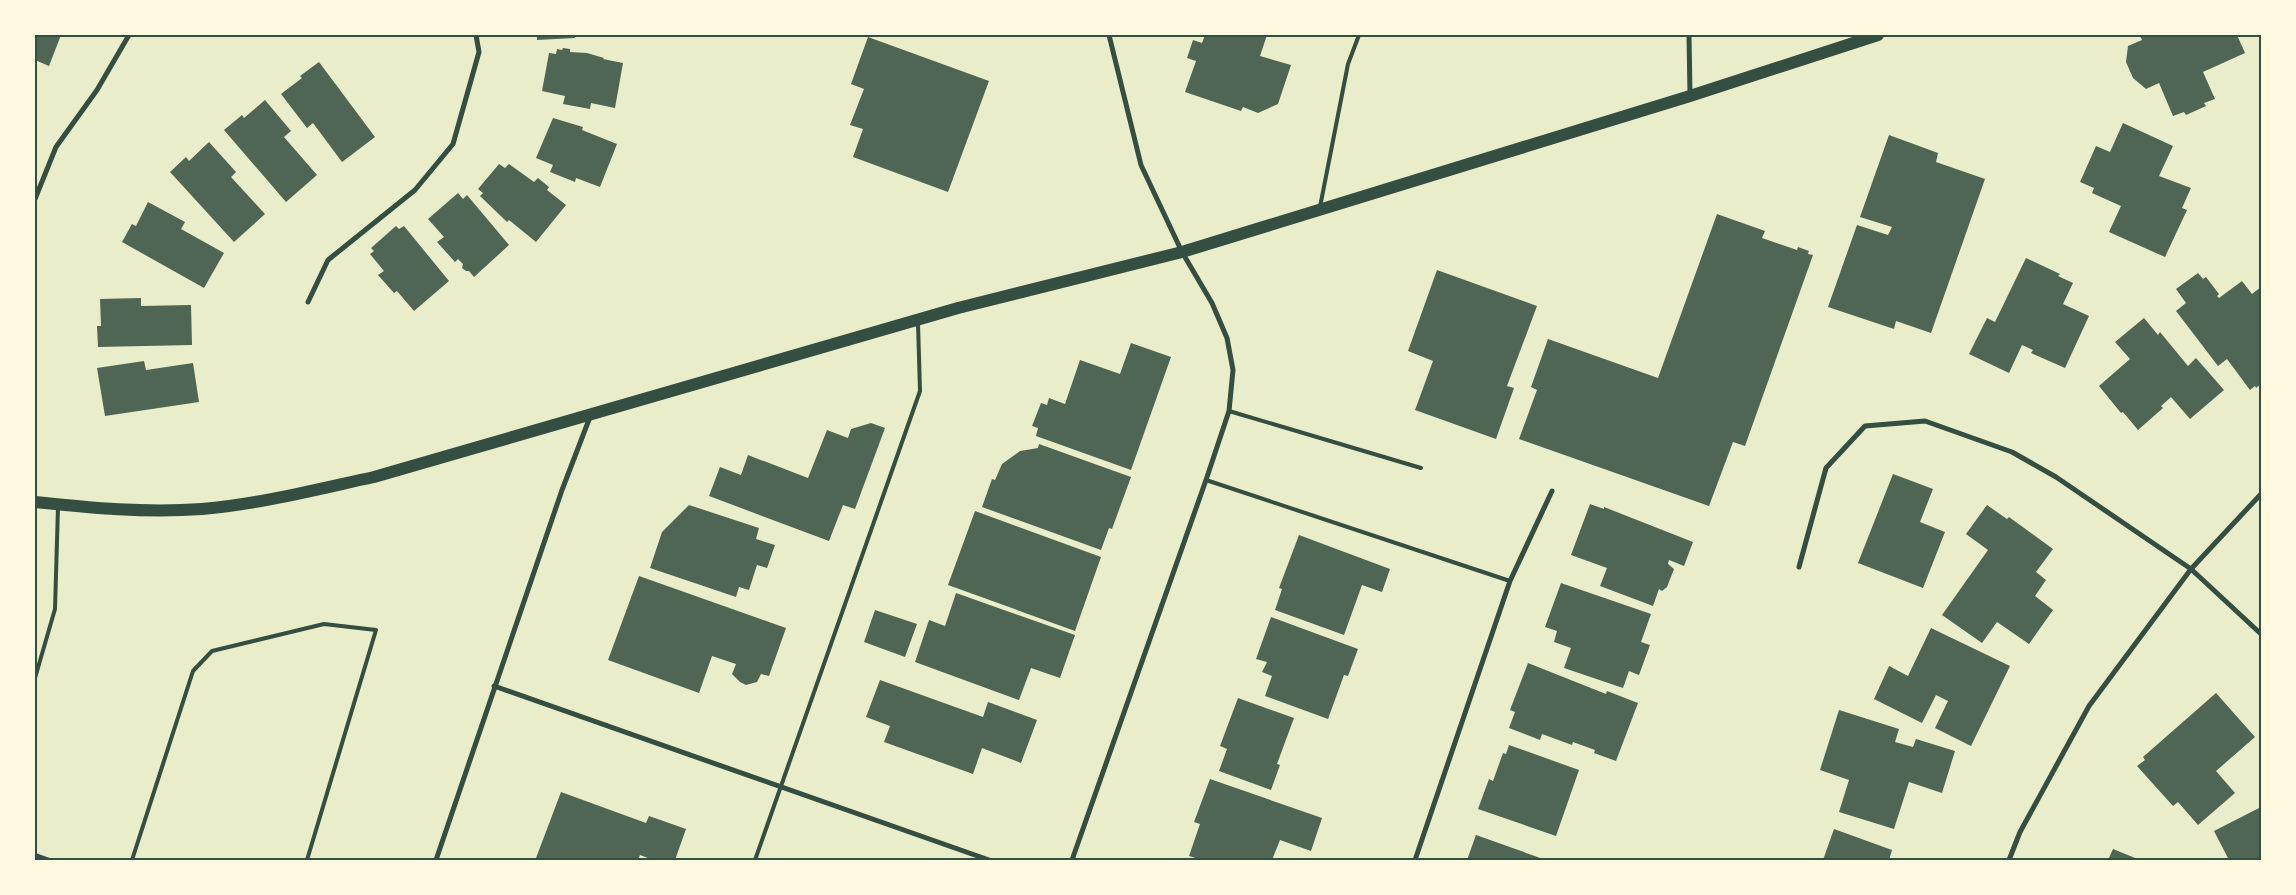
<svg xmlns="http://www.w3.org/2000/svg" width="2296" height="895" font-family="'Noto Sans',sans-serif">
<rect width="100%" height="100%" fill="#e9edc9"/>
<g fill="#4f6655">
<polygon points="35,35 61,35 49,66 35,60"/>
<polygon points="537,35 574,35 575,38 537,40"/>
<polygon points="1205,35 1267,35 1260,56 1291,65 1278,104 1258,113 1243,107 1241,111 1185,92 1196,61 1187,58 1193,40 1202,43"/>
<polygon points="2142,35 2237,35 2245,53 2203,72 2215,99 2204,103 2206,106 2186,115 2184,112 2173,116 2159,83 2146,89 2133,78 2126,62 2128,46 2142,40 2140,36"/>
<polygon points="868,37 989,81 948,192 853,157 863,129 850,125 864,89 851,84"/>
<polygon points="563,48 570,49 570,52 587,53 604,58 603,59 623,63 615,108 591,103 590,109 563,104 565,96 542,91 549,53 556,54 557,49 562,50"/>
<polygon points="319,62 375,137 342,162 313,123 307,128 281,94 302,78 300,76"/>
<polygon points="265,100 291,131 284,137 317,175 286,202 224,130 242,115 244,118"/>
<polygon points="553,118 583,127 582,130 617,144 600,187 576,178 575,182 550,172 553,165 536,158"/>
<polygon points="2123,123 2173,146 2159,176 2191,188 2182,208 2187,210 2165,257 2109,232 2121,206 2092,193 2094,188 2080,182 2096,146 2110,152"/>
<polygon points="1889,135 1938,153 1936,162 1985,179 1931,333 1896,321 1894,329 1828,307 1857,225 1888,235 1892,227 1860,217"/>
<polygon points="209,142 236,172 231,177 265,214 234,242 170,172 186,157 189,161"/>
<polygon points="499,164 505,168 509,164 534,182 538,178 549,187 547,190 566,205 536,242 509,220 507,222 480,196 483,193 478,189"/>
<polygon points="458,193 463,199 467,195 509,245 474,277 469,271 466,271 462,268 463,264 458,259 455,262 437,242 444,237 428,219"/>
<polygon points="148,202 185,222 181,229 224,253 204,288 122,242 132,224 136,226"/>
<polygon points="1717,214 1765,231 1762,238 1797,250 1798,247 1809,251 1808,254 1813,255 1745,446 1733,442 1709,506 1519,439 1537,390 1531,387 1548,339 1658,378"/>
<polygon points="396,226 399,229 404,226 449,281 414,311 397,291 394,293 378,275 384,271 370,254 374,251 371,248"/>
<polygon points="2026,258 2060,274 2058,276 2073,283 2063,304 2089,316 2065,368 2031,353 2033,350 2022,345 2009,373 1969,354 1987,318 1995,322"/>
<polygon points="1437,270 1537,306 1507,386 1514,388 1496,439 1415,410 1433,361 1408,351"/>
<polygon points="2198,273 2203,279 2206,277 2219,294 2217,296 2219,298 2242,281 2252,294 2261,287 2261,384 2256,388 2255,386 2250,390 2227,359 2218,366 2176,311 2186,303 2176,289"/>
<polygon points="141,298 141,306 191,305 192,345 98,347 97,326 101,326 100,299"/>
<polygon points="2144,318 2158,335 2160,332 2188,366 2196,358 2224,390 2190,419 2171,397 2161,406 2163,408 2138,430 2123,412 2121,413 2099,386 2130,359 2115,342"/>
<polygon points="1131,343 1171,357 1131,470 1036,436 1038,428 1032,426 1041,403 1047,405 1049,398 1065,404 1080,360 1120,374"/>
<polygon points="144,361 146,370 193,363 199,402 105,416 97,368"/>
<polygon points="871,423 885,428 855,509 843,505 829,541 709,496 720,467 741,475 748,455 808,478 827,430 848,438 851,429"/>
<polygon points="1039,444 1131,477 1112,529 1109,528 1101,550 982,507 992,479 995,480 1002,464 1020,451 1038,448"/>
<polygon points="1893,474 1933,489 1920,522 1945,532 1923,588 1858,563"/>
<polygon points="1590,504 1604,509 1604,507 1693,542 1684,566 1669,560 1668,564 1674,569 1667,587 1662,591 1659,589 1653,606 1600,586 1607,568 1571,555"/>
<polygon points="689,505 759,528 756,539 775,545 767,568 757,565 749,590 739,587 736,597 650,568 662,532"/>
<polygon points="1987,505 2007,519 2009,517 2053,549 2036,572 2046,580 2035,596 2053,610 2029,644 1997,622 1982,643 1942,615 1988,550 1966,534"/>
<polygon points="975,511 1101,557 1075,631 948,585"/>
<polygon points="1299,535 1390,569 1382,592 1362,585 1344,635 1275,610 1282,589 1279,588"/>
<polygon points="639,576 786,628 769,676 761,674 757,682 746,685 740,682 732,674 736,664 712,656 699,693 608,660"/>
<polygon points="1561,583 1651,614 1641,642 1650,645 1639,675 1629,671 1623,688 1564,668 1571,648 1554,642 1557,631 1545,627"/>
<polygon points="956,593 1075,635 1060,678 1031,668 1019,700 915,662 929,620 945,626"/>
<polygon points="875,610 917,624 905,657 864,642"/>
<polygon points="1271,617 1358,649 1348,676 1344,675 1328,719 1265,696 1272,676 1262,672 1267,662 1256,659"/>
<polygon points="1931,628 2010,666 1971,746 1935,728 1948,701 1936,695 1922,723 1874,699 1889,666 1908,676"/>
<polygon points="1528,663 1606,694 1607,691 1638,703 1616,761 1594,753 1595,750 1573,742 1572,745 1542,734 1540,740 1509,728 1515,712 1510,710"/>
<polygon points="880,680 983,717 988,702 1037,720 1021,763 982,748 973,774 884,742 890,726 866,717"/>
<polygon points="2216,693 2255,737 2216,771 2235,793 2198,825 2178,802 2173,806 2137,766 2145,760 2143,757"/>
<polygon points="1238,698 1294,718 1277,764 1280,765 1271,790 1219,771 1227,749 1220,746"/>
<polygon points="1839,710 1899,729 1895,742 1913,747 1916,739 1955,751 1942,793 1909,782 1894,829 1839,812 1849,780 1820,770"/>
<polygon points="1509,745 1579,770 1556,836 1478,809 1489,779 1493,781 1503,753 1506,754"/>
<polygon points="1210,779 1322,818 1311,851 1280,840 1272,860 1202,860 1189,856 1200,824 1194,822"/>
<polygon points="561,792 646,823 649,816 686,829 675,860 653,860 640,855 638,860 542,860 536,858"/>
<polygon points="2261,807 2261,860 2229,860 2214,831"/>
<polygon points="1834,829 1892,850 1889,860 1823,860"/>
<polygon points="1476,835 1546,860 1467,860"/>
<polygon points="2113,849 2140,860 2108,860"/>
</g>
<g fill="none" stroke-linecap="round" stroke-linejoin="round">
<g stroke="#344e41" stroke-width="4">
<polyline points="1320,207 1348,64 1359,35"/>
<polyline points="1229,411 1421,468"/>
<polyline points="1206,480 1510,581"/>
<polyline points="35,678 55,609 58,507"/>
<polyline points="35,855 49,860"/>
<polyline points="132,860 193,671 212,651 324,624 376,630 307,860"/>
<polyline points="755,860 920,391 918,323"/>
</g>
<g stroke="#344e41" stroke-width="5">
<polyline points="1689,35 1690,95"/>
<polyline points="35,199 56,147 97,90 129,35"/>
<polyline points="308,302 328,260 415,190 453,144 479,52 476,35"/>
<polyline points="1799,567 1826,468 1865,426 1925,421 2012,452 2056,477 2191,569 2261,634"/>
<polyline points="494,686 989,860"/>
<polyline points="436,860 562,490 590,417"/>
<polyline points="1072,860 1206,480 1229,411 1233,370 1227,338 1212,303 1182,252 1141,165 1109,35"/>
<polyline points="1415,860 1510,581 1552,491"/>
<polyline points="2009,860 2020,832 2089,706 2191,569 2261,494"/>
</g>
<path stroke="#344e41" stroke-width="12" d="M35,502C91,508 146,513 202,509C260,504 318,489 374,477L958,308L1182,252L1690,96L1878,35"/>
</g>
<rect width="2296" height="895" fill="none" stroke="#fefae0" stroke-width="72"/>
<rect x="36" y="36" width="2224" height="823" fill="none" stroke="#344e41" stroke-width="2"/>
</svg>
